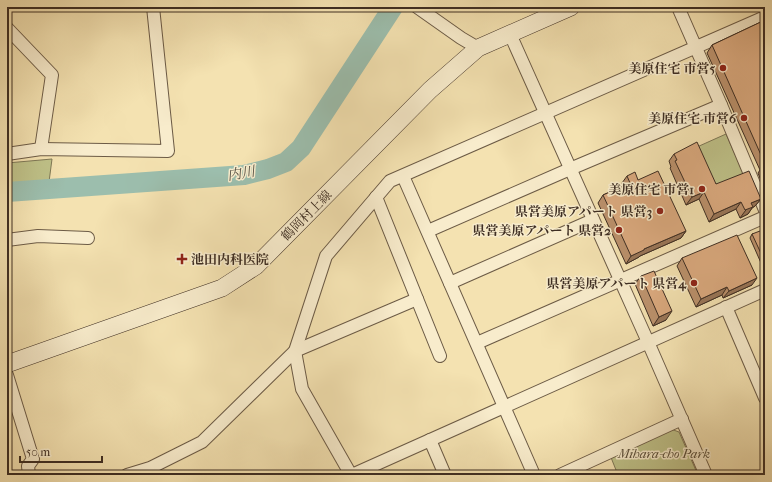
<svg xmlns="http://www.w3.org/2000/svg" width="772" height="482" font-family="'IM FELL French Canon','Noto Serif JP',serif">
<rect width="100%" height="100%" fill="#f4e2b1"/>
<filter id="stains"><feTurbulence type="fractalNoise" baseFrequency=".005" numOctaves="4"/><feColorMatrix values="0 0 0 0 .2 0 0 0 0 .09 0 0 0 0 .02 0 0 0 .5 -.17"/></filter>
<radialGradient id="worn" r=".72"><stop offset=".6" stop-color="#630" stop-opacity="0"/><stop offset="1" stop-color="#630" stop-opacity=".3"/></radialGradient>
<g fill="#bfc289" stroke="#7e7856">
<polygon points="726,134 745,177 716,190 697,147"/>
<polygon points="52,159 49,182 7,186 7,163"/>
<polygon points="668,428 679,432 698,475 618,475 610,455"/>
</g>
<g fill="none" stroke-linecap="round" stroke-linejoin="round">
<polyline stroke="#9cbead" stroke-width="20" points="7,192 244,175 268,169 286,162 301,148 393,7"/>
<g stroke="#6c5b46" stroke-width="14">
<g id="street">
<polyline points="417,7 461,38 478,48"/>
<polyline points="678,7 721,105 765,210"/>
<polyline points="7,28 52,75 41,149"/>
<polyline points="510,34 648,342 706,475"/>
<polyline points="7,154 41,149 168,151 153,7"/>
<polyline points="403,176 534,475"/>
<polyline points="376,197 440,356"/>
<polyline points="428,231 570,169 721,105"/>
<polyline points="7,240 38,236 88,238"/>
<polyline points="450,283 593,220"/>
<polyline points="726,307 765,398"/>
<polyline points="477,343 765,217"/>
<polyline points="7,375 33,459 28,466 29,475"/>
<polyline points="430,440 445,475"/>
<polyline points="127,475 150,468 202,442 295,351 417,299"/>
<polyline points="351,475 302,389 295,351 326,256 390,181 765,17"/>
<polyline points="352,475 765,290"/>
<polyline points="560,475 682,419"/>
</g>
</g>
<g stroke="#3e2e23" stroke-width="18">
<polyline id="secondary" points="7,364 222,288 256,266 430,90 478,48 571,7"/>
</g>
<use href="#street" stroke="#f8eccc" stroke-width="12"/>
<use href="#secondary" stroke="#f8eccc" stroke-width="17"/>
</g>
<g fill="#bb916c" stroke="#3e2e23">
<polygon points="765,20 765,191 758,173 760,170 707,53 712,45"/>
<polygon points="674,154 716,184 761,199 755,206 752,208 748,214 740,218 736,209 709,222 699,199 686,205 670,168 671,167 669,161"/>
<polygon points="627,176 638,180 686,231 681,238 640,256 639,257 626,264 598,203 603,195 623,186 622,183"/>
<polygon points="765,232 765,272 750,238 752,234 762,233"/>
<polygon points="682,258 752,285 723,298 722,295 696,307 677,266"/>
<polygon points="641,276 666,320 653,326 635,284"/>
</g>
<g fill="#997658" stroke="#3e2e23">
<polygon points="704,192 699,199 686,205 692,197"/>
<polygon points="761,199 755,206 752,208 748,214 740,218 751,203"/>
<polygon points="741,202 736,209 709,222 714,214"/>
<polygon points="686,231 681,238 640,256 639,257 626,264 631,256 644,249"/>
<polygon points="757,278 752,285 723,298 729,291"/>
<polygon points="727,287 722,295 696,307 701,299"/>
<polygon points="672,311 666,320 653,326 659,317"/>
</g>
<g fill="#daa97e" stroke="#3e2e23">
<polygon points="765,20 765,164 712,45"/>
<polygon points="697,142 716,184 749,171 761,199 751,203 753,207 745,210 741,202 714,214 704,192 692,197 675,161 677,160 674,154"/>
<polygon points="765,165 765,171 763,166"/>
<polygon points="658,171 686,231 644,249 644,250 631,256 603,195 630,183 627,176 635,172 638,180"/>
<polygon points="760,231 762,233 765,232 765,262 752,234"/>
<polygon points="737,235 757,278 729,291 727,287 701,299 682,258"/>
<polygon points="654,271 672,311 659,317 641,276"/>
</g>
<g fill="#8f2418" stroke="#f8eccc" stroke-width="1.5">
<circle cx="723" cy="68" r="4"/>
<circle cx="744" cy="118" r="4"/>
<circle cx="702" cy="189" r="4"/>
<circle cx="660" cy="211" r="4"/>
<circle cx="619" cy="230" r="4"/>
<path d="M180 253h4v4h4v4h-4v4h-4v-4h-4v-4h4z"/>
<circle cx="694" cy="283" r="4"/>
</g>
<g text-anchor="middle" stroke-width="3" stroke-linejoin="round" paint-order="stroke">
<g font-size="13" font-weight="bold" fill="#3e2e23" stroke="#f8eccc" text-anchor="end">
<text x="715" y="73">美原住宅 市営5</text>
<text x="736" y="123">美原住宅 市営6</text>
<text x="694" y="194">美原住宅 市営1</text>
<text x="652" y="216">県営美原アパート 県営3</text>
<text x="611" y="235">県営美原アパート 県営2</text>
<text x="191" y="264" text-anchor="start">池田内科医院</text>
<text x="686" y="288">県営美原アパート 県営4</text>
</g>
<g font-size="13" fill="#3e2e23" stroke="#f8eccc">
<text transform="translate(306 215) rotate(-45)" y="5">鶴岡村上線</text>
</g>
<g font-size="13" font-style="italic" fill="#584c37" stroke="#f8eccc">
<text x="664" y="458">Mihara-cho Park</text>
</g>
<g font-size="14" font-style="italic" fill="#565246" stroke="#f8eccc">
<text transform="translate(241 173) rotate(-10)" y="5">内川</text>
</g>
</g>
<rect width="772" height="482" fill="none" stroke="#f4e2b1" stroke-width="24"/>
<rect x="8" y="8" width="756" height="466" fill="none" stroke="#3e2e23" stroke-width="2"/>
<rect x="12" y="12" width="748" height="458" fill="none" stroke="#3e2e23"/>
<path d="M20 456v6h82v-6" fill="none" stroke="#3e2e23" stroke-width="2"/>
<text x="26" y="456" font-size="12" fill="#3e2e23" stroke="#f8eccc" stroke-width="3" paint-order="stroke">50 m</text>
<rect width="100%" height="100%" filter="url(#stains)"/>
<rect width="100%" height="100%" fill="url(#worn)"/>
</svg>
